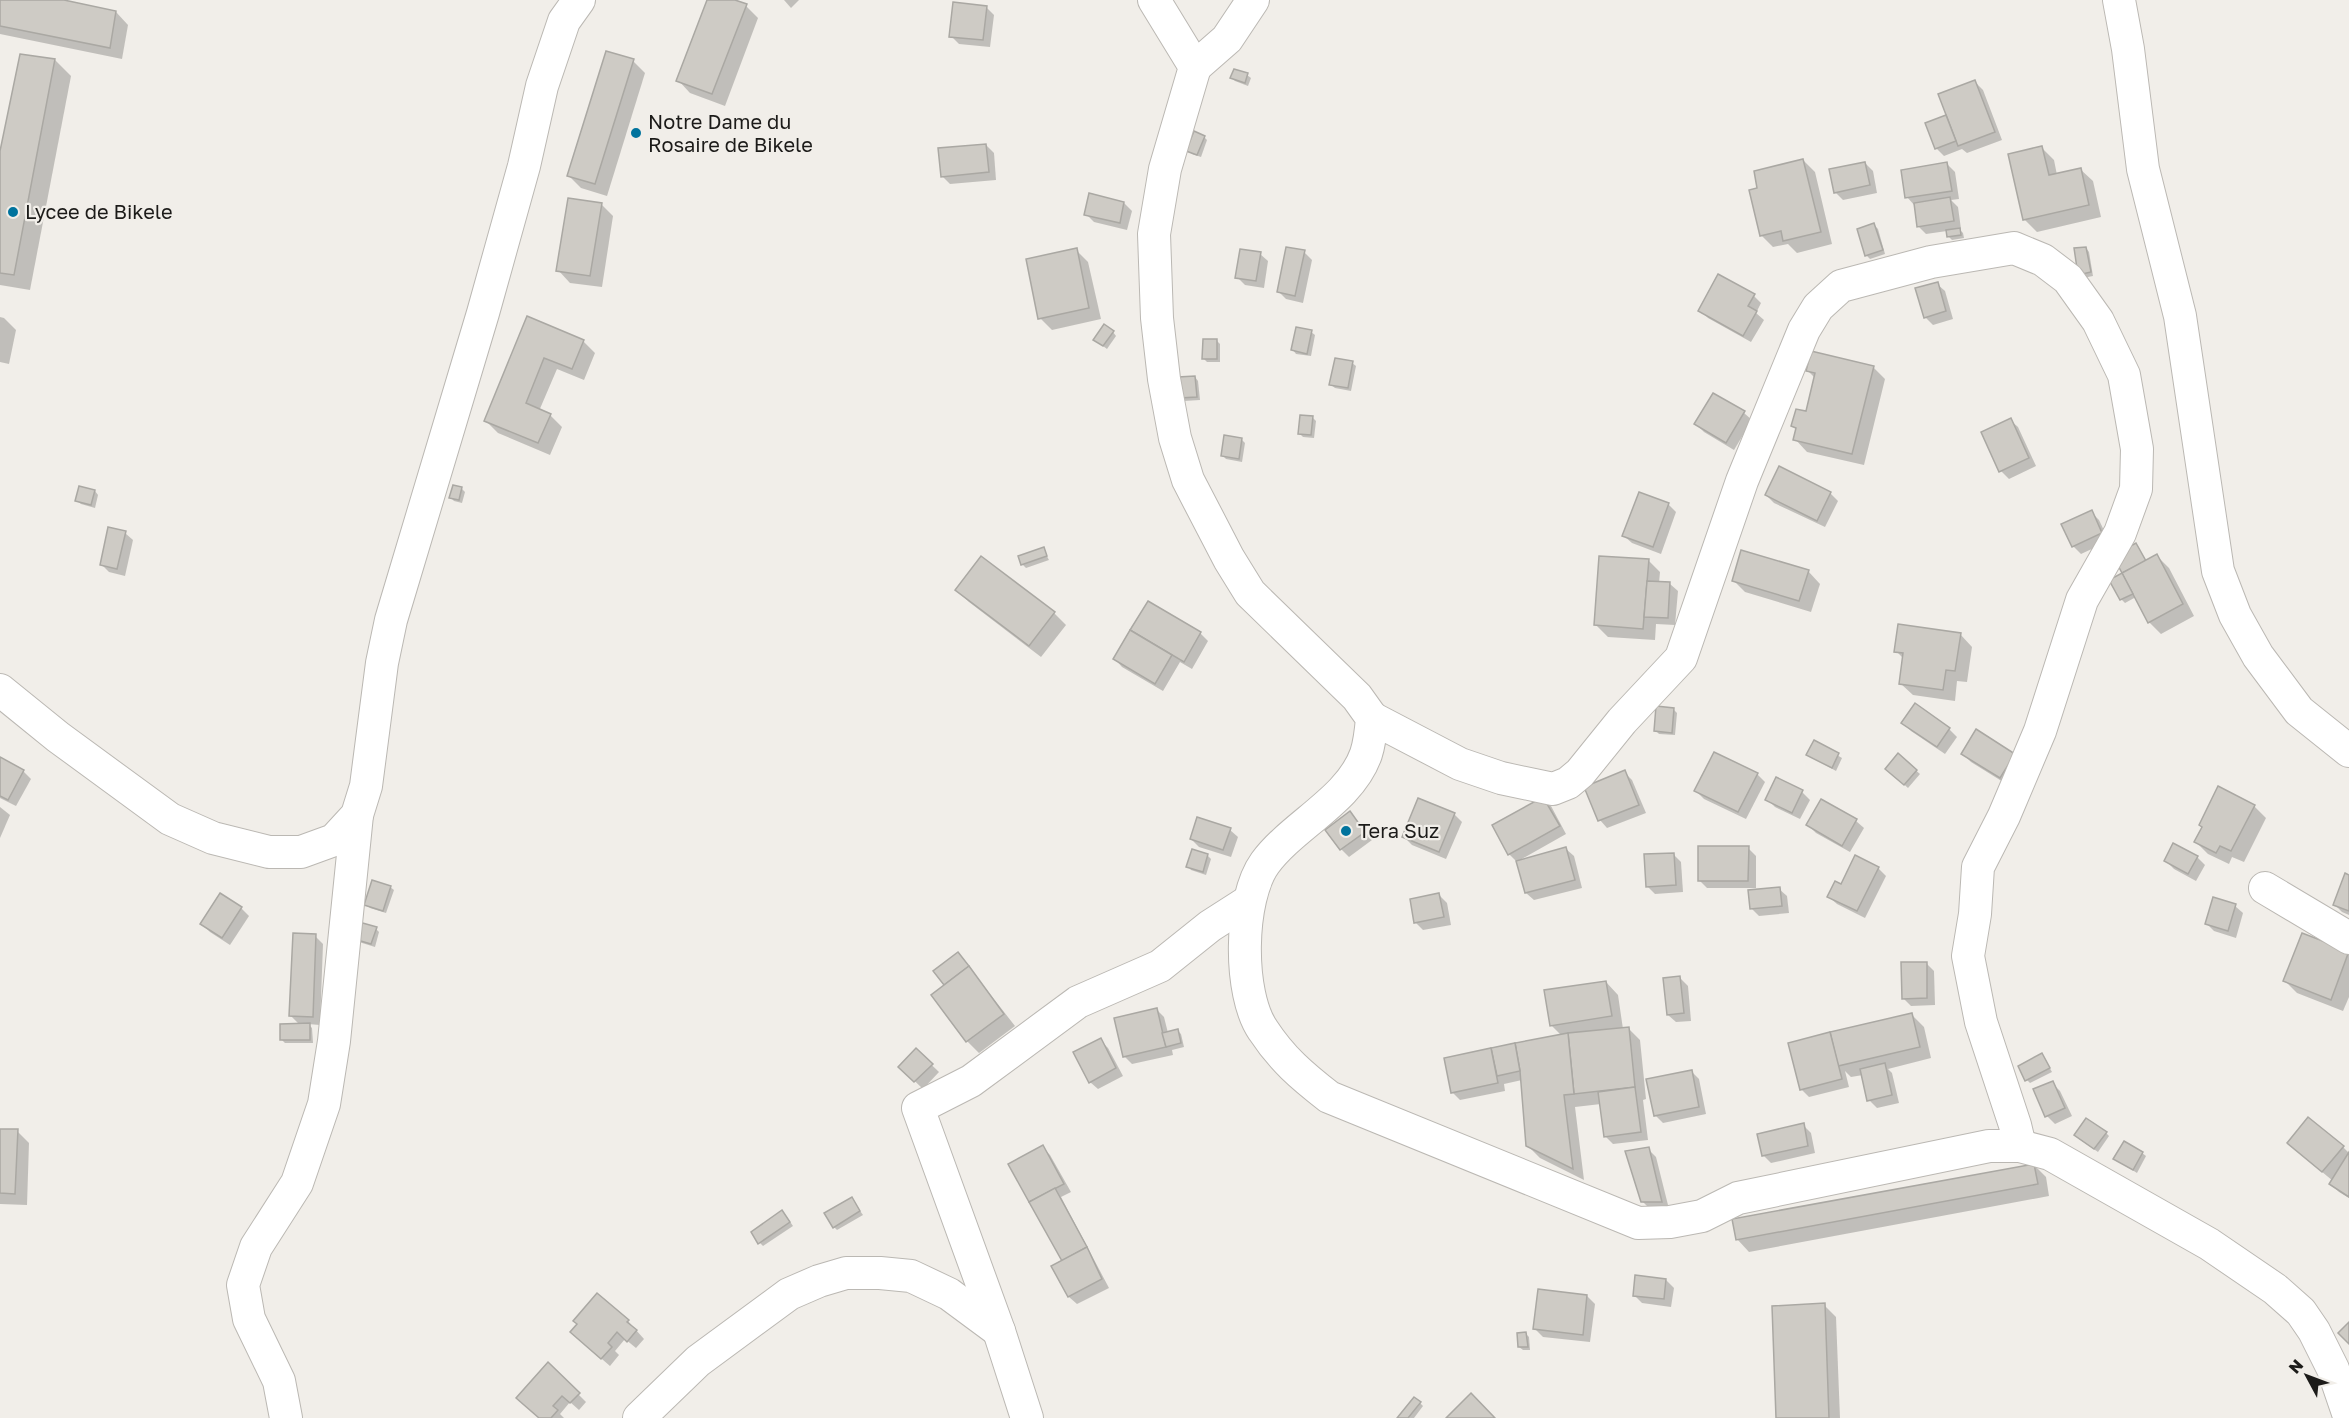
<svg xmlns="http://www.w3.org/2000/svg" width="2349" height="1418" font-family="'Golos Text',sans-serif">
<rect width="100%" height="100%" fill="#f1eee9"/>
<g fill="#0003">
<polygon points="0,0 56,0 116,12 128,25 122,59 0,34"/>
<polygon points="709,0 730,0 746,6 758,18 725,106 690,93 678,80"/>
<polygon points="784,0 799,0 791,8"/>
<polygon points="986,7 994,15 990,47 959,44 951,36"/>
<polygon points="55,60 71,76 30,290 0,285 0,159"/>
<polygon points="633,61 645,73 607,196 581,188 569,176"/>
<polygon points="1247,75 1251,78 1248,86 1235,81 1232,78"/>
<polygon points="1975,82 1983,90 2002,140 1967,153 1962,149 1944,156 1936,148 1927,124 1948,116"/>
<polygon points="1204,137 1207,140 1201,157 1192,154 1188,150"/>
<polygon points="986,145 994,153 996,180 950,184 942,176"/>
<polygon points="2042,148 2054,160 2057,175 2080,169 2093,181 2101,217 2037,232 2024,219"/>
<polygon points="1803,160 1815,172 1832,244 1797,253 1788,244 1773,247 1761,235 1759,189"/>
<polygon points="1865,163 1873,171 1877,193 1843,200 1835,192"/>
<polygon points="1947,164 1955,172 1959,199 1951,200 1958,207 1961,229 1959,229 1963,233 1964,238 1952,240 1948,236 1947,231 1926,234 1918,226 1915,206 1907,197"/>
<polygon points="1124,203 1132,211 1127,230 1094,222 1086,214"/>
<polygon points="601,204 613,216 602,287 570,283 558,270"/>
<polygon points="1874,225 1878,229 1885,254 1870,259 1866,255"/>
<polygon points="2086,248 2089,252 2093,276 2083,278"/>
<polygon points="1076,250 1088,262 1101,319 1052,330 1040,318"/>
<polygon points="1304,252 1312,260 1303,303 1286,299 1278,291"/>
<polygon points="1260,254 1268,261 1264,288 1245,285 1237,277"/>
<polygon points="1937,284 1945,291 1953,319 1933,325 1925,317"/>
<polygon points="1754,296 1761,303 1756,313 1764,320 1751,342 1708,318 1700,310"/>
<polygon points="0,317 4,318 16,330 9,364 0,362"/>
<polygon points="528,318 583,341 595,353 584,380 557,369 539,411 550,415 562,427 550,455 498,433 486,421"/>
<polygon points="1113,332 1116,336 1107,349 1095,340"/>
<polygon points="1311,332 1315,335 1311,356 1296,354 1293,350"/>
<polygon points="1217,341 1220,344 1220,362 1207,362 1204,359"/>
<polygon points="1352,363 1356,366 1351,391 1335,388 1331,385"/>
<polygon points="1873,367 1885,379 1864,465 1807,452 1795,439 1797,430 1793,426 1808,413 1816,379 1808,371"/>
<polygon points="1195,377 1198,381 1200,400 1184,401 1180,397"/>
<polygon points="1744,413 1752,420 1734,450 1704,432 1696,424"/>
<polygon points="1312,417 1316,421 1314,438 1303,437 1300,434"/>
<polygon points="2010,420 2018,427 2036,466 2009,479 2001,471 1983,433"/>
<polygon points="1242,440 1245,443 1242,462 1226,459 1222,455"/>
<polygon points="461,488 465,492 462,503 454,501 451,498"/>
<polygon points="95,491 98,495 95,508 81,504 77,501"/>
<polygon points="1830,493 1838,501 1825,527 1774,503 1766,495"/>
<polygon points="1668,504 1676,512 1661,554 1632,543 1624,536"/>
<polygon points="2091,512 2099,520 2109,541 2081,554 2073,546"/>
<polygon points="125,533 133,540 125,576 109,572 101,564"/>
<polygon points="2136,545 2147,562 2157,556 2169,568 2194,616 2161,634 2149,622 2136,597 2125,603 2121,599 2124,574"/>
<polygon points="1043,549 1049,560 1026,568 1022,564"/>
<polygon points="1648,560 1660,572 1659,583 1670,584 1678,591 1675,625 1656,624 1655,640 1608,637 1596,625"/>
<polygon points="1808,571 1820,584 1811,612 1745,592 1733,580"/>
<polygon points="956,590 1054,613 1066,625 1041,657 969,602"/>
<polygon points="1148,603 1200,633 1208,641 1192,669 1180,662 1163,691 1122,667 1115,659"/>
<polygon points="1960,634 1972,647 1967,682 1957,681 1955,701 1913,695 1900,683 1904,659 1896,651"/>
<polygon points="1673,709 1677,713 1675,735 1659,734 1656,731"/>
<polygon points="1903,723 1949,729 1957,737 1945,754 1911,731"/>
<polygon points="1815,742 1842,758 1836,771 1808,755"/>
<polygon points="1963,754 2014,755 2008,785 1971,762"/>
<polygon points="1898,755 1920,774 1908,788 1887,769"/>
<polygon points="0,759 23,771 31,779 16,806 0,798"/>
<polygon points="1624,772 1632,780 1646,813 1607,828 1600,820 1586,787"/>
<polygon points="1757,774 1765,782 1746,819 1704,799 1696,791"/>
<polygon points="1777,779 1802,792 1810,800 1800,819 1775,807 1767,799"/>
<polygon points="1543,799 1551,806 1566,834 1520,860 1566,849 1574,856 1582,888 1534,900 1526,893 1518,863 1509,854"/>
<polygon points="1822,801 1856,821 1864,828 1850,852 1816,833 1808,825"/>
<polygon points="2254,806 2266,818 2244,862 2232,857 2229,864 2208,854 2196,842"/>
<polygon points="0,807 10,815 0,838"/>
<polygon points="1350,813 1372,840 1349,857 1341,849"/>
<polygon points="1454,814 1462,822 1446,859 1412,845 1404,837"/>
<polygon points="1230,830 1238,837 1231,857 1199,847 1191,839"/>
<polygon points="1748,848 1756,856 1756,888 1707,888 1699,880"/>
<polygon points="1673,854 1681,862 1683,892 1655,894 1647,886"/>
<polygon points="1207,855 1211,859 1206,875 1191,870 1188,866"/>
<polygon points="2197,857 2205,865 2196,881 2174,869 2166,861"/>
<polygon points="1878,868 1886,876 1865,918 1837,904 1829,897 1842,886"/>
<polygon points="2349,876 2349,915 2342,912 2334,904"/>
<polygon points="390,887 394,890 386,913 370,908 366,904"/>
<polygon points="1779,889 1787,896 1789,913 1759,916 1751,908"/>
<polygon points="1439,895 1447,903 1451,925 1423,930 1415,922"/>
<polygon points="2235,906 2243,913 2236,938 2214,931 2206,923"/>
<polygon points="241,908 249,916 230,945 210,932 202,924"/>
<polygon points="376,929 379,932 375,947 359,942 356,939"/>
<polygon points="315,936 323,944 320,1025 308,1024 312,1028 313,1043 285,1043 282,1040 300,1025 291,1016"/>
<polygon points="2349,952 2349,997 2343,1011 2297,993 2285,981"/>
<polygon points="961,957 1015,1026 979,1053 967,1041 933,995 946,985 935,971"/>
<polygon points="1926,963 1934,971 1935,1005 1911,1006 1903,998"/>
<polygon points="1680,978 1688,986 1691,1021 1676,1022 1668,1015"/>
<polygon points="1606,982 1618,995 1623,1029 1628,1028 1640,1040 1646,1099 1643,1100 1648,1140 1613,1144 1605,1136 1601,1104 1575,1107 1584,1180 1540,1158 1528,1146 1522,1080 1504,1084 1505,1091 1460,1100 1452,1092 1446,1059 1562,1036 1551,1025"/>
<polygon points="1156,1009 1164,1017 1168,1033 1178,1031 1181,1034 1184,1047 1172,1050 1173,1055 1132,1064 1124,1056"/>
<polygon points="1912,1015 1924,1027 1931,1058 1888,1069 1892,1073 1899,1103 1877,1108 1869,1100 1863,1075 1851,1077 1845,1071 1849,1087 1809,1097 1801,1089"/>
<polygon points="1100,1040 1108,1048 1123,1076 1098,1089 1090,1082"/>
<polygon points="916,1050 939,1072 923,1089 900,1067"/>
<polygon points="2042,1055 2052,1072 2030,1083 2027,1080"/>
<polygon points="1691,1071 1699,1079 1706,1114 1663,1123 1655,1115"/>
<polygon points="2052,1083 2060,1091 2072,1116 2055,1124 2047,1116"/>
<polygon points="1803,1125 1811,1133 1815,1153 1771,1163 1763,1155"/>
<polygon points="0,1130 17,1131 29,1143 27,1205 0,1204"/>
<polygon points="2106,1133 2109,1136 2098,1152 2079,1139"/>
<polygon points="1042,1147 1050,1155 1071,1192 1061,1197 1109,1288 1077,1304 1069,1297 1054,1267 1064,1262"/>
<polygon points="2343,1147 2349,1153 2349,1198 2339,1192 2331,1184 2333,1181 2297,1151"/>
<polygon points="1648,1149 1656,1157 1669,1209 1650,1209 1642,1201"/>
<polygon points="2142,1153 2146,1156 2137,1173 2115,1159"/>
<polygon points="2034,1165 2046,1177 2049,1196 1749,1252 1737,1239"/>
<polygon points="851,1198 863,1215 837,1230 834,1227"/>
<polygon points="786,1216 793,1226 763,1246 760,1243"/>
<polygon points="1666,1280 1674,1288 1671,1307 1642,1303 1634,1295"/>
<polygon points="1587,1296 1595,1304 1590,1342 1543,1337 1535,1329"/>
<polygon points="1824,1305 1836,1317 1840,1418 1777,1418"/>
<polygon points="628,1321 644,1339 636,1348 625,1339 615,1351 619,1355 610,1366 580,1340"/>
<polygon points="1526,1334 1529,1337 1530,1350 1523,1350 1519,1347"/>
<polygon points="548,1364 586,1402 579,1410 570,1402 560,1414 564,1418 540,1418"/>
<polygon points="1420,1403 1423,1406 1414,1418 1399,1418"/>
</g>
<g fill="#cecbc5" stroke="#aaa8a3" stroke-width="1.5">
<polygon points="0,0 64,0 116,11 110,48 0,26"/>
<polygon points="707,0 735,0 747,4 712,94 676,81"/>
<polygon points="953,2 987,6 983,40 949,37"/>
<polygon points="606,51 634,59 595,184 567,176"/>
<polygon points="20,54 55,59 14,275 0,273 0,151"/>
<polygon points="1234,69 1248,73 1245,83 1230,78"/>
<polygon points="1975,80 1995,132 1958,146 1938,94"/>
<polygon points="1946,115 1956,141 1935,149 1925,123"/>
<polygon points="1194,131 1205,136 1197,155 1186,151"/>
<polygon points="986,144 989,172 941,177 938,148"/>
<polygon points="2042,146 2049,175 2081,168 2089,205 2023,220 2008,154"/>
<polygon points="1803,159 1821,232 1783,241 1781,231 1760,236 1749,190 1757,188 1754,171"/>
<polygon points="1865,162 1870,185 1834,193 1829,169"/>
<polygon points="1947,162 1952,191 1905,198 1901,170"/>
<polygon points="1089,193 1124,202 1120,223 1084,215"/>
<polygon points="1950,197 1954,221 1917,227 1914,203"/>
<polygon points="568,198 602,203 590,276 556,271"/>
<polygon points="1874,223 1883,250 1865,256 1857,229"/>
<polygon points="1960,228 1961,235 1947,237 1946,230"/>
<polygon points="1286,247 1305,250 1295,296 1277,292"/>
<polygon points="2086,247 2091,272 2078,275 2074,248"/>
<polygon points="1077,248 1089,308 1038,319 1026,259"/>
<polygon points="1240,249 1261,252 1256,281 1235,278"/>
<polygon points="1718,274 1755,294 1748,306 1757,311 1743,336 1698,311"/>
<polygon points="1938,282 1946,311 1924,318 1915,288"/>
<polygon points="527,316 584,340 572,369 544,358 526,403 551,414 538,443 484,421"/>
<polygon points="1104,324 1114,331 1103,346 1093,340"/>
<polygon points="1296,327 1312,330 1307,354 1291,350"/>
<polygon points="1203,339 1217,339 1217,359 1202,359"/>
<polygon points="1811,351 1874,366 1852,454 1793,440 1796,428 1791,426 1796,409 1806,411 1815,373 1806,371"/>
<polygon points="1335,358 1353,361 1348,388 1329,385"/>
<polygon points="1195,376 1197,397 1179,398 1178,377"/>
<polygon points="1713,393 1745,411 1726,443 1694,424"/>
<polygon points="1300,415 1313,416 1311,435 1298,434"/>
<polygon points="2011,418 2029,458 1999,472 1981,432"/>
<polygon points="1224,435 1242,438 1239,459 1221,456"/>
<polygon points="1779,466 1831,492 1817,521 1765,495"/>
<polygon points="453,485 462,487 459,500 449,498"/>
<polygon points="79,486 95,490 91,505 75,501"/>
<polygon points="1639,492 1669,503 1653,547 1622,536"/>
<polygon points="2092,510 2102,533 2072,547 2061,524"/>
<polygon points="108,527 126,531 117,569 100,565"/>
<polygon points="2136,543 2146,561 2122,573 2113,556"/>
<polygon points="1044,547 1047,556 1021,565 1018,556"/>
<polygon points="1741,550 1809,570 1799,601 1732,581"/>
<polygon points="2157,554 2183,604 2148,623 2122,573"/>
<polygon points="981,556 1055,612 1029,646 955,590"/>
<polygon points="1599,556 1649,559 1643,629 1594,625"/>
<polygon points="2122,573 2133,594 2120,600 2109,580"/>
<polygon points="1647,581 1670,582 1668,618 1644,617"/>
<polygon points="1148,601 1201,632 1184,662 1130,630"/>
<polygon points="1898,624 1961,633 1955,671 1946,670 1943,690 1899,684 1903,653 1894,652"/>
<polygon points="1130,630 1172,655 1155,684 1113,659"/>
<polygon points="1915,703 1950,728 1937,747 1901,723"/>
<polygon points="1656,706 1674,708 1672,733 1654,731"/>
<polygon points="1976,729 2015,754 2000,778 1961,754"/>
<polygon points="1814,740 1839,753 1832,768 1806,755"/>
<polygon points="1714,752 1758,773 1738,812 1694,791"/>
<polygon points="1898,753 1917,770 1904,785 1885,769"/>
<polygon points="0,757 24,770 8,800 0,796"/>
<polygon points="1625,770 1639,805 1598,821 1584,787"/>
<polygon points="1776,777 1803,790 1792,813 1765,800"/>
<polygon points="2218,786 2255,805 2231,851 2220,846 2216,853 2194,842 2202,827 2199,825"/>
<polygon points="1543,797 1560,826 1508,855 1492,825"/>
<polygon points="1418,798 1455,813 1439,852 1402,837"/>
<polygon points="1821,799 1857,819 1842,846 1806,825"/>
<polygon points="1350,811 1365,832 1340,850 1325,830"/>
<polygon points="1197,817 1231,828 1223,850 1190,839"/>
<polygon points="2173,843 2198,856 2188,874 2164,861"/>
<polygon points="1698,846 1749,846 1748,881 1698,881"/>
<polygon points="1566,847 1575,880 1525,893 1516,861"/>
<polygon points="1192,849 1208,854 1203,872 1186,867"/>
<polygon points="1674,853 1676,885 1646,887 1644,854"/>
<polygon points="1855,855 1879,867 1857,911 1827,897 1835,881 1841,884"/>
<polygon points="2345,873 2349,875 2349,911 2333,905"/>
<polygon points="372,880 391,886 383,911 364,905"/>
<polygon points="1780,887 1782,906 1750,909 1748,890"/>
<polygon points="220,893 242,907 222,938 200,924"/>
<polygon points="1439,893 1444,917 1414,923 1410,899"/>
<polygon points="2213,897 2236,904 2228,931 2205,924"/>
<polygon points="359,922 377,927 371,944 354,939"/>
<polygon points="293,933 316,934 313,1017 289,1016"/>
<polygon points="2302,933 2349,951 2331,1000 2283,981"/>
<polygon points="958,952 969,966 944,985 933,971"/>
<polygon points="1901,962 1927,962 1927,998 1902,999"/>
<polygon points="969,966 1004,1014 966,1042 931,995"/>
<polygon points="1680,976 1684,1013 1667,1015 1663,978"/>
<polygon points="1606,981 1612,1016 1550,1026 1544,990"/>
<polygon points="1157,1008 1166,1047 1123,1057 1114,1018"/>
<polygon points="1912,1013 1920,1047 1838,1066 1830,1032"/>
<polygon points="310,1023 310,1040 280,1040 280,1024"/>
<polygon points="1629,1027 1635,1087 1574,1094 1568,1033"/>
<polygon points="1178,1029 1181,1043 1166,1047 1162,1033"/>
<polygon points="1830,1032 1842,1079 1800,1090 1788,1043"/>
<polygon points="1568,1033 1574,1094 1564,1095 1573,1169 1526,1146 1520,1071 1515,1043"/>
<polygon points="1101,1038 1116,1068 1089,1083 1073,1052"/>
<polygon points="1515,1043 1520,1071 1497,1076 1491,1048"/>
<polygon points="916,1048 933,1064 914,1082 898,1067"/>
<polygon points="1491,1048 1498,1083 1451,1093 1444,1058"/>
<polygon points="2042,1053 2050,1068 2025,1081 2018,1066"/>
<polygon points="1885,1063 1892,1095 1867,1101 1860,1069"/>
<polygon points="1692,1070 1699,1107 1654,1116 1646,1079"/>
<polygon points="2053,1081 2065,1108 2045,1117 2033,1089"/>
<polygon points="1635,1087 1641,1132 1604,1137 1598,1092"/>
<polygon points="2308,1117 2344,1146 2322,1172 2287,1143"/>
<polygon points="2086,1118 2107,1132 2094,1149 2074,1135"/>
<polygon points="1804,1123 1808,1146 1762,1156 1757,1134"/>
<polygon points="0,1129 18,1129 15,1194 0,1193"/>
<polygon points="2124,1141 2143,1152 2133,1170 2113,1159"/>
<polygon points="1043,1145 1064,1184 1029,1202 1008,1164"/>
<polygon points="1649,1147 1662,1202 1641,1202 1625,1151"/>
<polygon points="2349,1152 2349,1197 2329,1184"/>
<polygon points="2034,1164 2038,1184 1736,1240 1732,1219"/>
<polygon points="1055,1188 1087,1247 1062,1261 1029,1202"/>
<polygon points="852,1197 860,1211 833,1228 824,1213"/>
<polygon points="782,1210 790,1222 758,1244 751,1232"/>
<polygon points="1087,1247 1102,1279 1068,1297 1051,1266"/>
<polygon points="1635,1275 1666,1279 1664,1299 1633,1296"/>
<polygon points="1538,1289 1587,1295 1583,1335 1533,1329"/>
<polygon points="597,1293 629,1320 627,1322 637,1330 627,1342 617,1332 608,1343 612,1347 601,1359 570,1332 577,1324 573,1321"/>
<polygon points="1825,1303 1829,1418 1776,1418 1772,1306"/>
<polygon points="2349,1322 2349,1344 2338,1333"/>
<polygon points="1526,1332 1528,1347 1518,1347 1517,1333"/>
<polygon points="548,1362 580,1393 570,1403 562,1396 553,1406 558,1410 551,1418 539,1418 516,1398"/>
<polygon points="1471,1393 1495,1418 1446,1418"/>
<polygon points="1414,1397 1421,1402 1408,1418 1397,1418"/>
</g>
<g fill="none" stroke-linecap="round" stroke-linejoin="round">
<g stroke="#bbb8b3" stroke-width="34">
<g id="minor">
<path d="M1154,0L1195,67L1165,169L1154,234L1157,318L1164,379L1175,438L1188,480L1229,559L1250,593L1357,697L1372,718C1371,730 1370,742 1366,754C1350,800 1293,825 1265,863C1239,899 1238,994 1263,1030C1282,1059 1302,1076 1329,1097L1638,1223L1670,1222L1702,1216L1738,1198L1989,1146H2020L2050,1154L2209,1244L2275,1289L2301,1312L2314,1331L2333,1369L2349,1416"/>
<polyline points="2119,0 2128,49 2143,169 2180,316 2218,571 2235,615 2258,656 2299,711 2349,751"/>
<polyline points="1195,67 1227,39 1253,0"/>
<polyline points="0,690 58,737 170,819 213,838 269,852 301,852 334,840 357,815 366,786 382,663 391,620 483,313 524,166 542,86 564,21 579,0"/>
<polyline points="1372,718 1460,764 1501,778 1553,789 1568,783 1580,773 1622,721 1681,658 1742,481 1804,330 1818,307 1841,286 1931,262 2014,248 2043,260 2068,279 2098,321 2124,375 2137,449 2136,489 2120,533 2082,600 2040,731 2004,816 1978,867 1975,914 1968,956 1981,1022 2015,1125 2020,1146"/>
<polyline points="2265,888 2349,938"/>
<polyline points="286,1418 279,1381 249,1319 243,1285 256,1247 297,1183 324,1104 334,1041 357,815"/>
<polyline points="639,1418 698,1361 789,1294 819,1281 846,1273 880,1273 911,1276 949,1294 999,1331"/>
<polyline points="1027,1418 999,1331 918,1108 971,1081 1078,1002 1160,966 1210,926 1249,901"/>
</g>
</g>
<use href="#minor" stroke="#fff" stroke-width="32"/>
</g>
<g fill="#00739d" stroke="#f1eee9" stroke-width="2">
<circle cx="636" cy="133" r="6"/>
<circle cx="13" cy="212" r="6"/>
<circle cx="1346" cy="831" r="6"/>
</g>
<g text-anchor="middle" stroke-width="4.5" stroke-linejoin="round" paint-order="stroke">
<g font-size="20" fill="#1c1b19" stroke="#f1eee9" text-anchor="start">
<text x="648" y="129">Notre Dame du<tspan x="648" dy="23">Rosaire de Bikele</tspan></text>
<text x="25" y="219">Lycee de Bikele</text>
<text x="1358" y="838">Tera Suz</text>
</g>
</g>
<g transform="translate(2307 1376) rotate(311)" stroke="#f1eee9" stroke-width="4.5" paint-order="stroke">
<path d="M0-4.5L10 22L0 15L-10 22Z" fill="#1c1b19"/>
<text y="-9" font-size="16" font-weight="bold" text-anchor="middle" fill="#1c1b19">N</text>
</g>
</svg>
